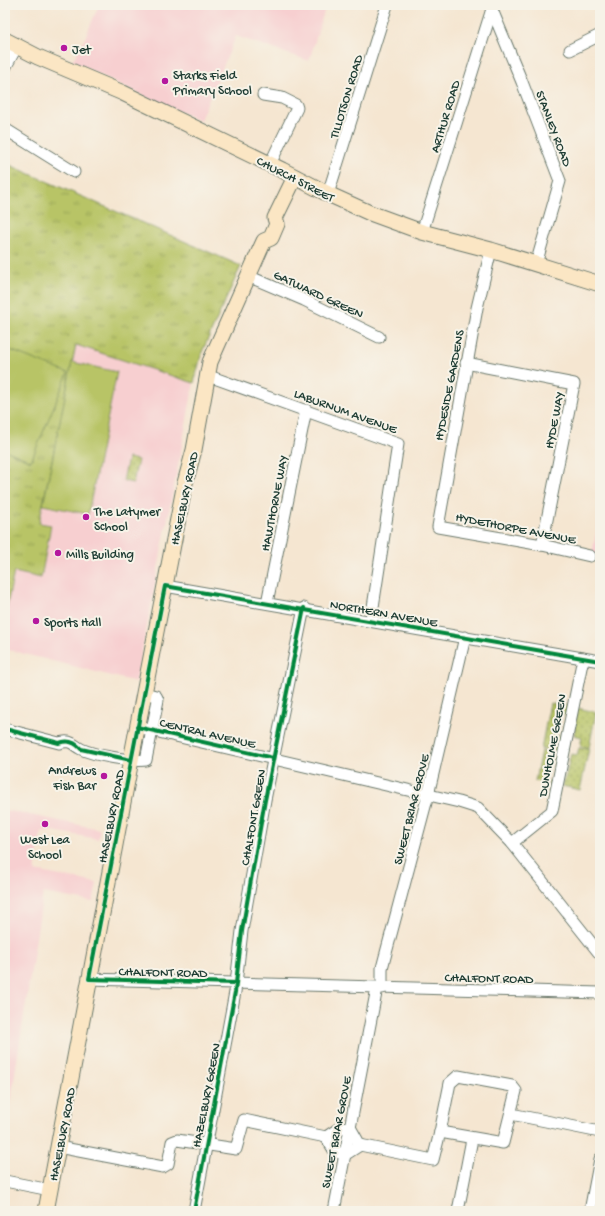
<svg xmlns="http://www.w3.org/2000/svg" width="605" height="1216" font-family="'Gochi Hand',sans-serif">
<defs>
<pattern id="grass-dots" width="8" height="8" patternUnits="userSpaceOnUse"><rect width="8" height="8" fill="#b8c466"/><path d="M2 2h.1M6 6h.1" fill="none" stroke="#95a055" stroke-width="1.8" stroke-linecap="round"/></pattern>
<pattern id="park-tufts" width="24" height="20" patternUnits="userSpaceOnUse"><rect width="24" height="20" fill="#b8c466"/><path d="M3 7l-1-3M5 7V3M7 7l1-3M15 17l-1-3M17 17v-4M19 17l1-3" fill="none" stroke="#95a055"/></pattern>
</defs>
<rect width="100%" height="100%" fill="#f7f3e8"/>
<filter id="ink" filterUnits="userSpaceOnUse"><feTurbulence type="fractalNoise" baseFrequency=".025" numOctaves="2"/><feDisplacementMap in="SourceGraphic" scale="8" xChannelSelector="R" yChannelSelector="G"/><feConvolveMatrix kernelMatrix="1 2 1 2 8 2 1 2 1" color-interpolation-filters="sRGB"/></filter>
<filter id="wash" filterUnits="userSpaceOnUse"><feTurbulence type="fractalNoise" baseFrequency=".012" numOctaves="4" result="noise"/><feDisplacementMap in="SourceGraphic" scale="16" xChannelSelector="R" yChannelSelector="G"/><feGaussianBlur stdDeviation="0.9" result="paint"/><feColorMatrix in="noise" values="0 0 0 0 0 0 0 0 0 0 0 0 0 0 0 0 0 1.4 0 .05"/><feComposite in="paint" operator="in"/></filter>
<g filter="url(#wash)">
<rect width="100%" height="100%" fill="#f5e6d1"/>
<g fill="#f7cfd0">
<polygon points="99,5 326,5 309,61 236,36 200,120 156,102 72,61 82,45"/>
<polygon points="5,317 76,344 194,383 136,682 5,649"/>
<polygon points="600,513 600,557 592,553"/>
<polygon points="5,810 100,829 98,839 54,831 41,831 35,871 97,883 93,902 43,893 5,1138"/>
</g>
<g fill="url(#grass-dots)" stroke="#6c804d">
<polygon points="128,458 138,460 133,483 123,481"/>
<polygon points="550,703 569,706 565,715 557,714 553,735 560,736 557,752 541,749"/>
<polygon points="577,708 596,712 589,748 580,746 582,737 574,735"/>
<polygon points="579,748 589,749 580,790 562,786 566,775 571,754 577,755"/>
<polygon points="541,751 556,755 555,760 549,759 545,781 553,783 553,785 535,781"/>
</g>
<polygon fill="url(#park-tufts)" stroke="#6c804d" points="5,163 241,266 202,352 194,383 76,345 39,523 51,525 41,578 14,572 5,615"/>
<g fill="#b8c466" stroke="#6c804d">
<polygon points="5,348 68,373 31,461 5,450"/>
<polygon points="72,362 117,372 88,514 43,505"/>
</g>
</g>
<g filter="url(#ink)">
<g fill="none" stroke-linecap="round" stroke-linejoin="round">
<g stroke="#6a786b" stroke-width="13">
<g id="street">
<polyline points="490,5 522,82 560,181 536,264"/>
<polyline points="570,50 600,35"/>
<polyline points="5,68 17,46"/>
<polyline points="263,95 282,98 296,105 297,108 270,164"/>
<polyline points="5,129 74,172"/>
<polyline points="328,194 387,5"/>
<polyline points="422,232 492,9"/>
<polyline points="491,250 477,308 438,527 542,545 590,556"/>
<polyline points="248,276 304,300 379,337"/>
<polyline points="466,363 574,384 542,545"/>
<polyline points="206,375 398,444 371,620"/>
<polyline points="165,586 600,661"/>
<polyline points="267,603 306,410"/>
<polyline points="137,727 459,802 478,808 512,843 600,954"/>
<path d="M5,729L59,743C71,739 73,745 81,749C93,755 133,762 146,760L158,700L156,696L144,693"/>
<polyline points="512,843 552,811 583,658"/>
<polyline points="89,979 600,993"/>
<polyline points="382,988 382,968 428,795 465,637"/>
<polygon points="458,1076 512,1086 516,1091 503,1143 440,1132 450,1083"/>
<polyline points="511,1114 600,1132"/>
<polygon points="341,1127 351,1129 360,1145 346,1154 335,1152 326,1137"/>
<polyline points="360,1145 433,1160 440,1132"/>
<polyline points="58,1147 163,1167 168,1164 172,1142 177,1140 236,1149 244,1120 326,1137"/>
<polyline points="5,1181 50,1190"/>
<polyline points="194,1211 235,992 242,931 265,800 304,608"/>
<polyline points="334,1211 377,988"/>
<polyline points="458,1211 472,1139"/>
<polyline points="590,1211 600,1159"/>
</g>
</g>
<g stroke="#6a786b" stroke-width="17">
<g id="secondary">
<polyline points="5,40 38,57 123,93 282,170 328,194 370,213 422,232 491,250 600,284"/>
<polyline points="46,1211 131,760 185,483 194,450 210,362 259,252 264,241 271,238 277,224 275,218 295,177"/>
</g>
</g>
<use href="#street" stroke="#fff" stroke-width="11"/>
<use href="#secondary" stroke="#fbe6c4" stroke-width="15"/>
<g stroke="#f7f3e8" stroke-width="6">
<g id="cycleway">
<polyline points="137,727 273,758"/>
<path d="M5,729L59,743C67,740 75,742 81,749L131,760"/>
<polyline points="236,983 89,979 165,586 600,661"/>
<polyline points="194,1211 235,992 242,931 265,800 304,608"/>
</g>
</g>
<use href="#cycleway" stroke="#00873e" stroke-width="4"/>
</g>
</g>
<g fill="#b5179e" stroke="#f7f3e8" stroke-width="1.5">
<circle cx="64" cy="48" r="4"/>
<circle cx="165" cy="81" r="4"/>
<circle cx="86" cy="517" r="4"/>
<circle cx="58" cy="553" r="4"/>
<circle cx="36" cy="621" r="4"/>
<circle cx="104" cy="776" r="4"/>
<circle cx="45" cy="824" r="4"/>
</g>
<g text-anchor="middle" stroke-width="4" stroke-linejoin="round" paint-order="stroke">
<g font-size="13" fill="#1f3d34" stroke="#f7f3e8" text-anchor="start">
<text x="72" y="53">Jet</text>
<text x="173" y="79">Starks Field<tspan x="173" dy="15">Primary School</tspan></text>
<text x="94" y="515">The Latymer<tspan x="94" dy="15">School</tspan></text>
<text x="66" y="558">Mills Building</text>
<text x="44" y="626">Sports Hall</text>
<text x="96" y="774" text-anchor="end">Andrews<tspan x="96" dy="15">Fish Bar</tspan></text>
<text x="45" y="843" text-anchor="middle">West Lea<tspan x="45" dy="15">School</tspan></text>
</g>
<g font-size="13" fill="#1f3d34" stroke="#f7f3e8">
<text transform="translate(345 96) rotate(-73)" y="5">TILLOTSON ROAD</text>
<text transform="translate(444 116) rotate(-73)" y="5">ARTHUR ROAD</text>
<text transform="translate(555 128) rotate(69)" y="5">STANLEY ROAD</text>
<text transform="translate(296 178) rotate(27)" y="5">CHURCH STREET</text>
<text transform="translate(319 293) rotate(25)" y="5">GATWARD GREEN</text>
<text transform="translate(448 385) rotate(-79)" y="5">HYDESIDE GARDENS</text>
<text transform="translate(346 410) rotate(20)" y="5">LABURNUM AVENUE</text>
<text transform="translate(553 420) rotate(-79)" y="5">HYDE WAY</text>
<text transform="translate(183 498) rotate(-78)" y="5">HASELBURY ROAD</text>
<text transform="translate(273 503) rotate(-79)" y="5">HAWTHORNE WAY</text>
<text transform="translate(516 527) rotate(11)" y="5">HYDETHORPE AVENUE</text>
<text transform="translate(384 612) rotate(10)" y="5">NORTHERN AVENUE</text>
<text transform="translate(208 732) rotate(13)" y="5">CENTRAL AVENUE</text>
<text transform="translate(551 745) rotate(-79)" y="5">DUNHOLME GREEN</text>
<text transform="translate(410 809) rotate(-76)" y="5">SWEET BRIAR GROVE</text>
<text transform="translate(110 816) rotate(-79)" y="5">HASELBURY ROAD</text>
<text transform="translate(252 817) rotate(-80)" y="5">CHALFONT GREEN</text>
<text transform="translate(163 971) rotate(1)" y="5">CHALFONT ROAD</text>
<text transform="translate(489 977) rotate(1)" y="5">CHALFONT ROAD</text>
<text transform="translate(205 1095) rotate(-79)" y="5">HAZELBURY GREEN</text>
<text transform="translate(335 1132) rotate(-79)" y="5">SWEET BRIAR GROVE</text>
<text transform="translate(61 1134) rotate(-79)" y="5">HASELBURY ROAD</text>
</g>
</g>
<rect width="605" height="1216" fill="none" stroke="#f7f3e8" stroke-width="20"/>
</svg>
